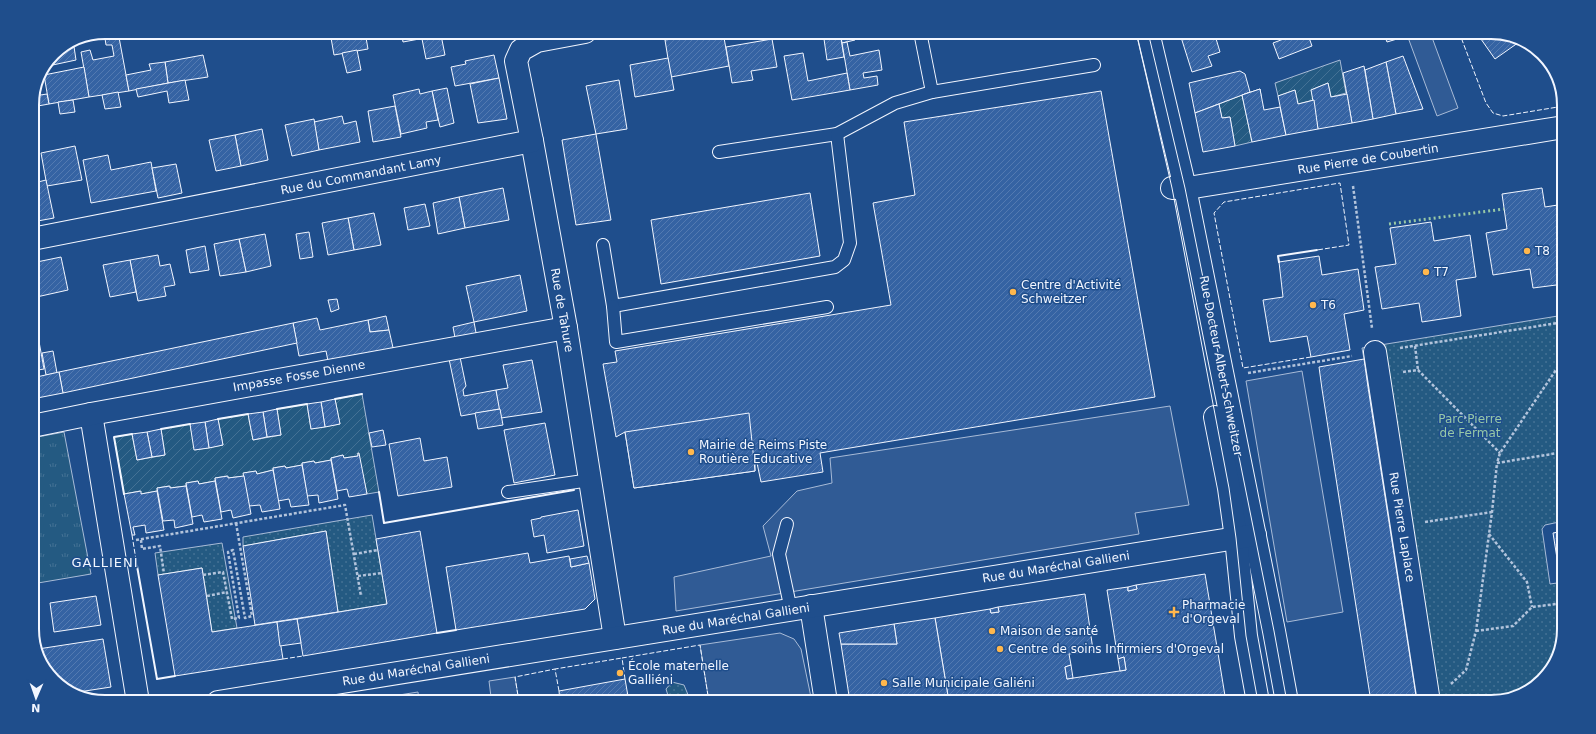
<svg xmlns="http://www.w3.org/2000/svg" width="1596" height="734" font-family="'DejaVu Sans',sans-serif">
<defs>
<pattern id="grass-tufts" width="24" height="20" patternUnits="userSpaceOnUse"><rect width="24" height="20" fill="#245a82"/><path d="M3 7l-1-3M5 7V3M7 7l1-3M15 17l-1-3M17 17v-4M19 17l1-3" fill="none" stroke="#447295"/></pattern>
<pattern id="park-dots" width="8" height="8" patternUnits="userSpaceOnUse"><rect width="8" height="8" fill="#245a82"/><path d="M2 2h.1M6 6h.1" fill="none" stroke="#447295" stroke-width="1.8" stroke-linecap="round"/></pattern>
<pattern id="garden-furrows" width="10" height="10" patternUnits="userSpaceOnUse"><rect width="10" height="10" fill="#245a82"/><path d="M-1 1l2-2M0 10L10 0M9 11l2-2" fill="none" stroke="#447295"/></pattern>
<pattern id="building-hatch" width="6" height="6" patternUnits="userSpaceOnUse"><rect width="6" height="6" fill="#3563a3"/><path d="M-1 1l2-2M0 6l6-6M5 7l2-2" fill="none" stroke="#537ab1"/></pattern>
</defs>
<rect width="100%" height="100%" fill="#1f4e8c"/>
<polygon fill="url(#grass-tufts)" stroke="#a8bbd7" points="64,432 91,574 32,584 32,438"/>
<g fill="url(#park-dots)" stroke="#a8bbd7">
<polygon points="1564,315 1564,471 1560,472 1564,496 1564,521 1545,525 1542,529 1550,584 1564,582 1564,629 1558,657 1532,690 1492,702 1417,702 1364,359 1362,348"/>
<polygon points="372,515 387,604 338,612 326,531 243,546 243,537"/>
<polygon points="222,543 237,628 212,632 202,568 158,575 155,553"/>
<polygon points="672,682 684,685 691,702 670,702 666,689"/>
</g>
<g fill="url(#garden-furrows)" stroke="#a8bbd7">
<polygon points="1340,60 1346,93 1331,97 1328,83 1311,90 1314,100 1298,104 1295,90 1278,96 1275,83"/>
<polygon points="1242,95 1252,142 1235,146 1230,117 1222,118 1219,104"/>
<polygon points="362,394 379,492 367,494 358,453 358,456 344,458 343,455 331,458 331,460 315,463 314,461 302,463 302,465 286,468 285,466 273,468 273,470 257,474 256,471 244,473 244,476 228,478 227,476 215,478 215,481 199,484 198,481 186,483 186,486 170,488 169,486 157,488 157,491 141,494 140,491 124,494 114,437 132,434 137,460 165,455 161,429 190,424 195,450 223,445 218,419 248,414 253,440 281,435 277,409 307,404 311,429 340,424 335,399"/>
</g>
<g fill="#305b95" stroke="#a8bbd7">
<polygon points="1406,32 1430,32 1458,108 1437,116"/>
<polygon points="1302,371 1343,612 1287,622 1246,381"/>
<polygon points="1170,406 1189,505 1135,513 1139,534 676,611 674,577 771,556 763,526 797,491 832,483 830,458"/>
<polygon points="780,633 794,639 801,649 812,702 709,702 700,645"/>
<polygon points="515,677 519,702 460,702 491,697 489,681"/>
<polygon points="418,692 419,702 400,702 399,695"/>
</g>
<g fill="url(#building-hatch)" stroke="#f2f6ff">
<polygon points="104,32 118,32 129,91 89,97 81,52 90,50 93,60 114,56 112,45 106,45"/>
<polygon points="330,32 365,32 368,49 334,55"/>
<polygon points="401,32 441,32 441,35 403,42"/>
<polygon points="441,32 468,32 442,37"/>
<polygon points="711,32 723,32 729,66 671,77 665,40"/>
<polygon points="823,32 840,32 844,57 827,60"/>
<polygon points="840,32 853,32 855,40 842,43"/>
<polygon points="1186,32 1214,32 1220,52 1208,56 1212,66 1192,72 1180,34"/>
<polygon points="1302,32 1307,32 1312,46 1279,59 1273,43"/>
<polygon points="1383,32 1395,32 1397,39 1387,42"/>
<polygon points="1476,32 1491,32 1519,38 1522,40 1495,59"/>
<polygon points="441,35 445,55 426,59 422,39"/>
<polygon points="772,39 777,67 751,71 753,80 732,83 726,47"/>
<polygon points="73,40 76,60 48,66 53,53"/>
<polygon points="847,42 850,56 879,50 882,70 863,73 864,78 877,76 878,85 850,90 842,43"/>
<polygon points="357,50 361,70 347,73 342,53"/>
<polygon points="803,53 808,81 847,73 850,90 792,100 784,56"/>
<polygon points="203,55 208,77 168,83 165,62"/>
<polygon points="494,55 499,78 455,86 451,67 466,64 465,61"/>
<polygon points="1403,56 1423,109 1396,114 1386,62"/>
<polygon points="668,58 674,90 635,97 630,65"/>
<polygon points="165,62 168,83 129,91 126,75 151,70 149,64"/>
<polygon points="1386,62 1396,114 1373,119 1365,70"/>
<polygon points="1364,66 1373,119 1352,123 1343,73"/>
<polygon points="84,67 89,97 49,104 44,75"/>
<polygon points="1240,71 1245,74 1250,92 1195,113 1189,83"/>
<polygon points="499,78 507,119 478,123 470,84"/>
<polygon points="185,80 189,100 169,103 167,91 138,97 136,89"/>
<polygon points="619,80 627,129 596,134 586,86"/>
<polygon points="1328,83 1331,97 1347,94 1352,123 1318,129 1311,90"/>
<polygon points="447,88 454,123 440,127 432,91"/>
<polygon points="419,89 420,94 432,91 438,120 426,122 427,128 401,134 393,95"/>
<polygon points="1260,89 1261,96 1243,99 1242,95"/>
<polygon points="1260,89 1264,110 1280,107 1286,135 1252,142 1242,95"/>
<polygon points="1295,90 1298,104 1314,100 1318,129 1286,135 1278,96"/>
<polygon points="1101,91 1155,397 820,453 823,472 761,482 757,463 755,464 755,471 634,488 625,432 616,437 603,364 617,362 615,351 891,305 873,203 915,195 904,122"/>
<polygon points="118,92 121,107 105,109 102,95"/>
<polygon points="47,94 49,104 32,107 32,100 34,96"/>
<polygon points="73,100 75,112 60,114 58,102"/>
<polygon points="1219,104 1222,118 1230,117 1235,146 1203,152 1195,113"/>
<polygon points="395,106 401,137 373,142 368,111"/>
<polygon points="342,116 344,124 356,121 360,142 319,150 314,122"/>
<polygon points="314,119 319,150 292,156 285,125"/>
<polygon points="262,129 268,160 241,166 235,135"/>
<polygon points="596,134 611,220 576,225 562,140"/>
<polygon points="235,135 241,166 216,171 209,140"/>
<polygon points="75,146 82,180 47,186 41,153"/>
<polygon points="108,155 111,170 151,162 156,191 91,203 83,160"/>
<polygon points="176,164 182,193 158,198 152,168"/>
<polygon points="46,180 54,218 32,222 32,187 35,186 34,183"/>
<polygon points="503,188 509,220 465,228 459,197"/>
<polygon points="1542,188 1545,207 1564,204 1564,284 1533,288 1530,269 1493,275 1486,233 1507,229 1502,194"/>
<polygon points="810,193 820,256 661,284 651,220"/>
<polygon points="459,197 465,228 438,234 433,203"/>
<polygon points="425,204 430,226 408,230 404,208"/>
<polygon points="374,213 381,245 354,250 348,218"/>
<polygon points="348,218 354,250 328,255 322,223"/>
<polygon points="1431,222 1434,241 1470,235 1476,277 1456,280 1461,316 1422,322 1419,303 1382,309 1375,267 1396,264 1390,228"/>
<polygon points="309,232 313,257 300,259 296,234"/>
<polygon points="265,234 271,266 246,272 239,239"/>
<polygon points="239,239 246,272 220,276 214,244"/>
<polygon points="205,246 209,270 190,273 186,250"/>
<polygon points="158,255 160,266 170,264 175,285 164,287 166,296 138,301 130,260"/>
<polygon points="1319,256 1322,275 1358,269 1364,310 1344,314 1350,350 1311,357 1307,336 1270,342 1263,300 1283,297 1279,262"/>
<polygon points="61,257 68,290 32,298 32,263"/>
<polygon points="130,260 136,292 110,297 103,265"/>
<polygon points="520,275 527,311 474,322 466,286"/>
<polygon points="337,299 339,309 331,312 328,300"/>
<polygon points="32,303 44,369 32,371"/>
<polygon points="386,316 389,330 370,332 368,320"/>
<polygon points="317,318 320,330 368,320 370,332 389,330 394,352 328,361 326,351 299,356 293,323"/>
<polygon points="474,322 477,338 456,343 453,327"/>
<polygon points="293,323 297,343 63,393 59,372"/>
<polygon points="53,351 57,373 46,375 42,353"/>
<polygon points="460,357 466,386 463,390 464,396 496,390 500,409 461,416 449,359"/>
<polygon points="1364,359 1368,387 1417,702 1371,702 1322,389 1319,367"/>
<polygon points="532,360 542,412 501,418 496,390 508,388 503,365"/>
<polygon points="59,372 63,393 32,399 32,378"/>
<polygon points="335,399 340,424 325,427 321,402"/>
<polygon points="321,402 325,427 311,429 307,404"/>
<polygon points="277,409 281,435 267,437 263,412"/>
<polygon points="500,409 503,425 478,429 475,413"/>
<polygon points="263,412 267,437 253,440 248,414"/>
<polygon points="749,413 755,471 634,488 625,432"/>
<polygon points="218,419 223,445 209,448 205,422"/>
<polygon points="205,422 209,448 194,450 190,424"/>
<polygon points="545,423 555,475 514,483 504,430"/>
<polygon points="161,429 165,455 152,457 147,432"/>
<polygon points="383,430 386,445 372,447 369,433"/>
<polygon points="147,432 152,457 137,460 132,434"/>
<polygon points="420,438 424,461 447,457 452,487 398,496 389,444"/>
<polygon points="358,453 359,453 367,494 349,497 347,489 337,491 331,458 343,455 344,458 358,456"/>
<polygon points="331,460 338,499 319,503 318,495 307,496 302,463 314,461 315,463"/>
<polygon points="302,465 309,505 291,507 289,499 278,501 273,468 285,466 286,468"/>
<polygon points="273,470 280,509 262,512 260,505 249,506 243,473 256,471 257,474"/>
<polygon points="228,476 228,478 244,476 251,514 233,518 231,510 221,512 215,478"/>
<polygon points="198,481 199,484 215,481 222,519 204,522 202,515 192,517 186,483"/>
<polygon points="170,486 170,488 186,486 193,524 175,528 174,520 163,521 157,488"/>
<polygon points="141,491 141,494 157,491 164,530 146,533 145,525 133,527 135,535 132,535 124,494"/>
<polygon points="578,510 584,546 547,553 544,535 534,537 531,520 541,518 541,517"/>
<polygon points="326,531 338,612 255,625 243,546"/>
<polygon points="420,531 437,633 303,656 297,619 387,604 376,539"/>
<polygon points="1564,531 1564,570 1559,571 1553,533"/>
<polygon points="528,553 530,563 569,556 571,567 589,563 595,599 585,609 456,630 446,567"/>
<polygon points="587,556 589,563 571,567 570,559"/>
<polygon points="202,568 212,632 277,622 283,659 175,676 158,575"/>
<polygon points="1205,574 1226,702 949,702 935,618 990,609 991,613 999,612 998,607 1085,594 1093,650 1069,654 1071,665 1065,667 1067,679 1126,670 1124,657 1118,659 1107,590 1128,587 1128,591 1137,589 1136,585"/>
<polygon points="1136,585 1137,589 1128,591 1128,587"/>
<polygon points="96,596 101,625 54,632 50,603"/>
<polygon points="998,607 999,612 991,613 990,609"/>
<polygon points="935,618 949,702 850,702 841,644 897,644 894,624"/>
<polygon points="297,619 301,643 280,646 277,622"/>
<polygon points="894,624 897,644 841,644 839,633"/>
<polygon points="103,639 111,687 72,693 47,673 38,649"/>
<polygon points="1124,657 1126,670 1120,671 1118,659"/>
<polygon points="1071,665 1073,678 1067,679 1065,667"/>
<polygon points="625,679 629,702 560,702 559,691"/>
</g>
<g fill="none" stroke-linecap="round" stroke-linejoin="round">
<g stroke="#f2f6ff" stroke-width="14">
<g id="lane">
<polyline points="920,32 932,92"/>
<polyline points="719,152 837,134 895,103 932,92 1094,65"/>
<polyline points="603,245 613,306 835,267 844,260 850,243 837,134"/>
<polyline points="613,306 616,342 827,307"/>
<polyline points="508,492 590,480"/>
<polyline points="787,524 779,554 791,610"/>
</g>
</g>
<g stroke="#f2f6ff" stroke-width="24">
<g id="street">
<polyline points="1148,32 1185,188 1274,631 1287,702"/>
<polyline points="532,141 566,328 615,638"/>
<polyline points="1172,188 1194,187 1564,127"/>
<polyline points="32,239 532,141 516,61 521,50 537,41 585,32"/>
<polyline points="1375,352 1429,702"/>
<polyline points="91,414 138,702"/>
<polyline points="1215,417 1229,488 1236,538 1246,636 1258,702"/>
<polyline points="32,426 91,414 566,328"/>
<polyline points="811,606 826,702"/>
<polyline points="218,702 1255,535"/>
</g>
</g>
<g stroke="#b3c4dc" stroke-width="2.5" stroke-dasharray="3 2" stroke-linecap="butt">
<polyline points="1353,186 1372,328"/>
<polyline points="1415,346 1418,370"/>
<polyline points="1400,348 1564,322"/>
<polyline points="1564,358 1500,453 1497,463 1564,452"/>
<polyline points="1403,372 1418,370 1500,453"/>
<polyline points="1248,373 1352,356"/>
<polyline points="1425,522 1492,512"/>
<polyline points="1489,534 1527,582 1532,607"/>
<polyline points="136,540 345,505 361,596"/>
<polyline points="141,540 142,549 160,546 164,574"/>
<polyline points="354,554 378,550"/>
<polyline points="203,575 223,572 232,619 239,618 228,552 233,550 245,618 252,616 236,523"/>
<polyline points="358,576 382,573"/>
<polyline points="207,596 227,592"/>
<polyline points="1476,631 1513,626 1532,607 1564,603"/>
<polyline points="1451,684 1466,670 1476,631 1492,512 1497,463"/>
</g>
<use href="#lane" stroke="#1f4e8c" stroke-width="12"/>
<use href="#street" stroke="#1f4e8c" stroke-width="22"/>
<g stroke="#f2f6ff" stroke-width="1">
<polyline points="1136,32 1172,188 1229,488 1236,538 1246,636 1258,702"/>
<polyline points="1148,32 1185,188 1274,631 1287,702"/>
</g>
<polyline stroke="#97c8a6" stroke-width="3" stroke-dasharray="2 3" stroke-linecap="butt" points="1389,224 1504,209"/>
<g stroke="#f2f6ff" stroke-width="1" stroke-dasharray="5 2" stroke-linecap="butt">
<polyline points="1459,32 1486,103 1493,113 1503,116 1564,106"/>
<polyline points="1311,357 1243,368 1214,213 1224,202 1340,183 1349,245 1317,250"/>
<polyline points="132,535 137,566"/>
<polyline points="283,659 303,656"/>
<polyline points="625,679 622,658 700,645 709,702"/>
<polyline points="559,691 555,669 622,658"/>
<polyline points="519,702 515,677 555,669"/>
</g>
<g stroke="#f2f6ff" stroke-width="2">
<polyline points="1279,262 1278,256 1317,250"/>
<polyline points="335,399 362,394"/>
<polyline points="277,409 307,404"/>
<polyline points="218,419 248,414"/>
<polyline points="161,429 190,424"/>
<polyline points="379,492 384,523 574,490"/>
<polyline points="124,494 114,437 132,434"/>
<polyline points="137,566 157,679 175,676"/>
<polyline points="437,633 456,630"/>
</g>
</g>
<g fill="#ffb74d" stroke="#1f4e8c" stroke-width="1.5">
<circle cx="1527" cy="251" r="4"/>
<circle cx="1426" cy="272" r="4"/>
<circle cx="1013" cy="292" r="4"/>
<circle cx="1313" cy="305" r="4"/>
<circle cx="691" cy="452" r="4"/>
<path d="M1172 606h4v4h4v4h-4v4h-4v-4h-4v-4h4z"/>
<circle cx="992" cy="631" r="4"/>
<circle cx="1000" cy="649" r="4"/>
<circle cx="620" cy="673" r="4"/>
<circle cx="884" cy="683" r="4"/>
</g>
<g text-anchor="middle" stroke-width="3" stroke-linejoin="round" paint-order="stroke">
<g font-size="12" fill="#f2f6ff" stroke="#1f4e8c">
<text transform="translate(1368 159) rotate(-9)" y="4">Rue Pierre de Coubertin</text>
<text transform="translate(361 175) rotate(-11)" y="4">Rue du Commandant Lamy</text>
<text transform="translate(562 310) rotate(80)" y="4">Rue de Tahure</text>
<text transform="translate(1221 366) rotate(79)" y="4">Rue Docteur Albert Schweitzer</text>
<text transform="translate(299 376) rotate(-10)" y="4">Impasse Fosse Dienne</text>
<text transform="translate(1402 527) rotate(81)" y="4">Rue Pierre Laplace</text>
<text transform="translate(1056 567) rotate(-9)" y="4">Rue du Maréchal Gallieni</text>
<text transform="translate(736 619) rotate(-9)" y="4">Rue du Maréchal Gallieni</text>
<text transform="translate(416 670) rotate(-9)" y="4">Rue du Maréchal Gallieni</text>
</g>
<g font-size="12" fill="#f2f6ff" stroke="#1f4e8c" text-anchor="start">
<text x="1535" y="255">T8</text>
<text x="1434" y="276">T7</text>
<text x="1021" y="289">Centre d'Activité<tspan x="1021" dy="14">Schweitzer</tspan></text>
<text x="1321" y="309">T6</text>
<text x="699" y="449">Mairie de Reims Piste<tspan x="699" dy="14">Routière Educative</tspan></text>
<text x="1182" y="609">Pharmacie<tspan x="1182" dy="14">d'Orgeval</tspan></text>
<text x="1000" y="635">Maison de santé</text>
<text x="1008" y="653">Centre de soins Infirmiers d'Orgeval</text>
<text x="628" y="670">École maternelle<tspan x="628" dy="14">Galliéni</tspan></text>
<text x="892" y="687">Salle Municipale Galiéni</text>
</g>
<g font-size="12" fill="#97c8a6" stroke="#1f4e8c">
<text x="1470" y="423">Parc Pierre<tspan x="1470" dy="14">de Fermat</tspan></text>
</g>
<g font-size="13" letter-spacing="1" fill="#f2f6ff" stroke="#1f4e8c">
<text x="105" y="567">GALLIENI</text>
</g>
</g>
<path d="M0 0H1596V734H0ZM105 39H1491A66 66 0 0 1 1557 105V629A66 66 0 0 1 1491 695H105A66 66 0 0 1 39 629V105A66 66 0 0 1 105 39Z" fill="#1f4e8c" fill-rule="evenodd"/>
<path fill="none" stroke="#f2f6ff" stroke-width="2" d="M105 39H1491A66 66 0 0 1 1557 105V629A66 66 0 0 1 1491 695H105A66 66 0 0 1 39 629V105A66 66 0 0 1 105 39Z"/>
<g transform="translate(36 698) rotate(182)" stroke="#1f4e8c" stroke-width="3" paint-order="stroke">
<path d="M0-3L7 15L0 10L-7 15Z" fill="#f2f6ff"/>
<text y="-6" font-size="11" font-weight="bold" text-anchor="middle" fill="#f2f6ff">N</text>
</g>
</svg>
